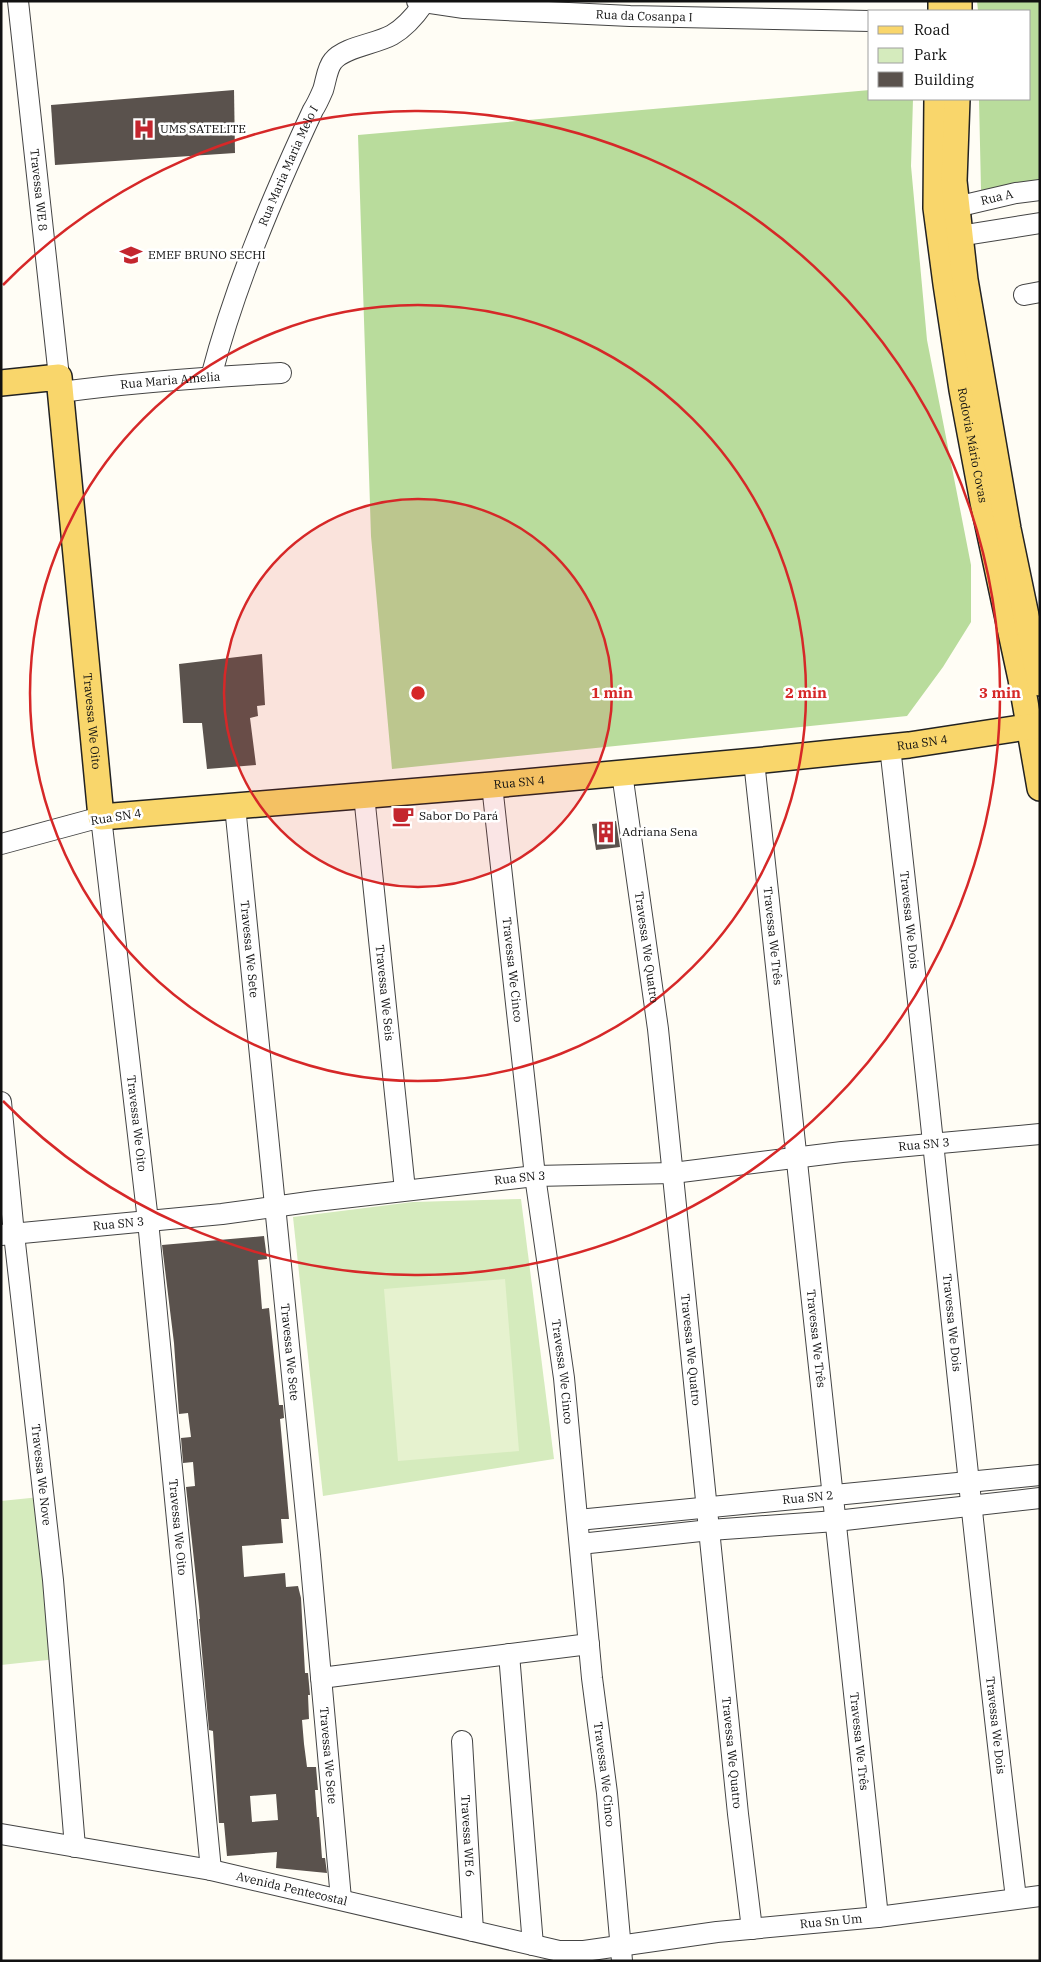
<svg xmlns="http://www.w3.org/2000/svg" width="1041" height="1962" font-family="'IBM Plex Serif',serif">
<rect width="100%" height="100%" fill="#fffdf5"/>
<g fill="#d5ebbd">
<polygon points="521,1199 554,1459 323,1496 293,1217 413,1202"/>
<polygon points="40,1497 57,1659 1,1665 1,1501"/>
</g>
<g fill="#b9dc9c">
<polygon points="977,1 1040,1 1040,182 981,190 979,99 1030,99 1030,11 978,11"/>
<polygon points="870,90 870,99 913,99 911,166 927,340 971,565 971,622 943,667 907,716 392,769 371,536 358,135"/>
</g>
<polygon fill="#e6f2cf" points="505,1279 519,1451 398,1461 384,1289"/>
<g fill="#5a524d" fill-rule="evenodd">
<polygon points="234,90 235,153 55,165 51,105"/>
<polygon points="262,654 265,705 257,706 258,716 250,718 256,765 207,769 202,723 183,723 179,664"/>
<polygon points="616,821 620,847 596,850 592,824"/>
<path d="M264,1236L267,1259L258,1260L262,1309L269,1308L279,1405H283L284,1418L280,1419L289,1519H281L283,1543L242,1546L244,1577L285,1573L286,1587L298,1586L301,1598L305,1673H308L310,1695H308L309,1719L302,1720L304,1744L307,1767H316L318,1790H315L317,1817H319L322,1858H325L327,1873L276,1868L277,1852L227,1856L224,1823H219L213,1731L209,1730L199,1619H200L199,1606L186,1487L195,1486L193,1462L183,1463L181,1438L191,1437L188,1413L179,1414L174,1343L162,1245ZM276,1794L278,1820L252,1822L250,1796Z"/>
</g>
<g fill="none" stroke-linecap="round" stroke-linejoin="round">
<g stroke="#444" stroke-width="22">
<g id="minor">
<path id="s1" d="M18,1L59,377"/>
<path id="s2" d="M417,1L464,8L630,16L870,21"/>
<path id="s3" d="M956,207L1016,193L1040,190"/>
<polyline points="959,236 1040,223"/>
<polyline points="1024,295 1040,292"/>
<path id="s4" d="M211,377C235,285 273,196 313,110C317,104 320,97 323,90C326,81 327,68 333,61C344,47 376,44 392,35C406,27 415,16 424,3"/>
<path id="s5" d="M61,392C134,382 207,377 281,373"/>
<path id="s6" d="M890,747C934,1130 969,1515 1016,1898"/>
<path id="s7" d="M754,761L878,1917"/>
<path id="s8" d="M622,773L658,1029L738,1814L752,1929"/>
<path id="s9" d="M492,785L535,1176L564,1378L592,1678L607,1793L622,1961"/>
<path id="s10" d="M364,795L405,1190"/>
<path id="s11" d="M235,806L310,1555L341,1899"/>
<path id="s12" d="M1,844L101,817L148,1221L211,1870"/>
<path id="s13" d="M1,1102L14,1234L53,1580L75,1847"/>
<path id="s14" d="M1,1235L222,1214L316,1201L535,1176L673,1173L842,1152L1040,1134"/>
<path id="s15" d="M578,1520L1040,1475"/>
<polyline points="580,1544 710,1530 836,1521 1040,1498"/>
<polyline points="509,1654 533,1945"/>
<polyline points="321,1678 589,1644"/>
<path id="s16" d="M462,1741L473,1931"/>
<path id="s17" d="M1,1834L211,1870L559,1951L579,1961"/>
<path id="s18" d="M561,1951H584L717,1932L878,1917L1040,1896"/>
</g>
</g>
<g stroke="#222" stroke-width="28">
<g id="major">
<polyline points="941,11 941,1"/>
<polyline points="959,11 959,1"/>
<path id="s19" d="M937,99L936,208L946,284L962,390L983,502L1021,679L1040,788"/>
<polyline points="957,99 954,181 965,280 1008,529 1040,683"/>
<path id="s20" d="M1,383L59,377L101,817L492,785L754,761L909,745L1040,725"/>
</g>
</g>
<use href="#minor" stroke="#fff" stroke-width="20"/>
<use href="#major" stroke="#f9d66b" stroke-width="25"/>
</g>
<circle cx="418" cy="693" r="194" fill="#d62828" fill-opacity=".12"/>
<g fill="none" stroke="#d62828" stroke-width="2.5">
<circle cx="418" cy="693" r="194"/>
<circle cx="418" cy="693" r="388"/>
<path d="M3 285A582 582 0 1 1 3 1101"/>
</g>
<defs>
<g id="hospital-bare" transform="scale(1.725)"><path d="M-5-5h3v3.5h4V-5h3V5h-3V1.5h-4V5h-3Z" fill="#c4262e" stroke="#fff" stroke-width="2.5" paint-order="stroke"/></g>
<g id="school-bare" transform="scale(1.725)"><path d="M0-5L7-2L0 1L-7-2ZM-4 1L0 2.5L4 1V4Q0 6-4 4Z" fill="#c4262e" stroke="#fff" stroke-width="2.5" paint-order="stroke"/></g>
<g id="cafe-bare" transform="scale(1.725)"><path d="M-5.5-4.5H6V0H3Q3 3.5 0 3.5H-2.5Q-5.5 3.5-5.5 0ZM3-3.2v2h1.7v-2ZM-6 4.5H4V6H-6Z" fill="#c4262e" stroke="#fff" stroke-width="2.5" paint-order="stroke"/></g>
<g id="building-bare" transform="scale(1.725)"><path d="M-4-6H4V6H1V3H-1V6H-4ZM-2.5-4.3h1.7v1.8h-1.7ZM.8-4.3h1.7v1.8H.8ZM-2.5-1h1.7V.8h-1.7ZM.8-1h1.7V.8H.8Z" fill="#c4262e" stroke="#fff" stroke-width="2.5" paint-order="stroke"/></g>
</defs>
<g fill-rule="evenodd">
<use href="#hospital-bare" x="144" y="129"/>
<use href="#school-bare" x="131" y="255"/>
<use href="#cafe-bare" x="403" y="816"/>
<use href="#building-bare" x="606" y="832"/>
</g>
<g text-anchor="middle" stroke-width="5" stroke-linejoin="round" paint-order="stroke">
<g font-size="12" fill="#111" stroke="#fff">
<text dy="4" stroke="none"><textPath href="#s2" startOffset="228">Rua da Cosanpa I</textPath></text>
<text dy="4" stroke="none"><textPath href="#s4" startOffset="225">Rua Maria Maria Melo I</textPath></text>
<text dy="4" stroke="none"><textPath href="#s1" startOffset="190">Travessa WE 8</textPath></text>
<text dy="4" stroke="none"><textPath href="#s3" startOffset="42">Rua A</textPath></text>
<text dy="4" stroke="none"><textPath href="#s5" startOffset="110">Rua Maria Amelia</textPath></text>
<text dy="4" stroke="none"><textPath href="#s19" startOffset="349">Rodovia Mário Covas</textPath></text>
<text dy="4" stroke="none"><textPath href="#s20" startOffset="404">Travessa We Oito</textPath></text>
<text dy="4" stroke="none"><textPath href="#s20" startOffset="1325">Rua SN 4</textPath></text>
<text dy="4" stroke="none"><textPath href="#s20" startOffset="920">Rua SN 4</textPath></text>
<text transform="translate(116 817) rotate(-9)" y="4">Rua SN 4</text>
<text dy="4" stroke="none"><textPath href="#s6" startOffset="174">Travessa We Dois</textPath></text>
<text dy="4" stroke="none"><textPath href="#s7" startOffset="176">Travessa We Três</textPath></text>
<text dy="4" stroke="none"><textPath href="#s8" startOffset="176">Travessa We Quatro</textPath></text>
<text dy="4" stroke="none"><textPath href="#s11" startOffset="144">Travessa We Sete</textPath></text>
<text dy="4" stroke="none"><textPath href="#s9" startOffset="186">Travessa We Cinco</textPath></text>
<text dy="4" stroke="none"><textPath href="#s10" startOffset="199">Travessa We Seis</textPath></text>
<text dy="4" stroke="none"><textPath href="#s12" startOffset="412">Travessa We Oito</textPath></text>
<text dy="4" stroke="none"><textPath href="#s14" startOffset="928">Rua SN 3</textPath></text>
<text dy="4" stroke="none"><textPath href="#s14" startOffset="522">Rua SN 3</textPath></text>
<text dy="4" stroke="none"><textPath href="#s14" startOffset="118">Rua SN 3</textPath></text>
<text dy="4" stroke="none"><textPath href="#s6" startOffset="579">Travessa We Dois</textPath></text>
<text dy="4" stroke="none"><textPath href="#s7" startOffset="581">Travessa We Três</textPath></text>
<text dy="4" stroke="none"><textPath href="#s8" startOffset="581">Travessa We Quatro</textPath></text>
<text dy="4" stroke="none"><textPath href="#s11" startOffset="549">Travessa We Sete</textPath></text>
<text dy="4" stroke="none"><textPath href="#s9" startOffset="591">Travessa We Cinco</textPath></text>
<text dy="4" stroke="none"><textPath href="#s13" startOffset="375">Travessa We Nove</textPath></text>
<text dy="4" stroke="none"><textPath href="#s15" startOffset="231">Rua SN 2</textPath></text>
<text dy="4" stroke="none"><textPath href="#s12" startOffset="818">Travessa We Oito</textPath></text>
<text dy="4" stroke="none"><textPath href="#s6" startOffset="984">Travessa We Dois</textPath></text>
<text dy="4" stroke="none"><textPath href="#s7" startOffset="986">Travessa We Três</textPath></text>
<text dy="4" stroke="none"><textPath href="#s8" startOffset="986">Travessa We Quatro</textPath></text>
<text dy="4" stroke="none"><textPath href="#s11" startOffset="954">Travessa We Sete</textPath></text>
<text dy="4" stroke="none"><textPath href="#s9" startOffset="996">Travessa We Cinco</textPath></text>
<text dy="4" stroke="none"><textPath href="#s16" startOffset="95">Travessa WE 6</textPath></text>
<text dy="4" stroke="none"><textPath href="#s17" startOffset="296">Avenida Pentecostal</textPath></text>
<text dy="4" stroke="none"><textPath href="#s18" startOffset="272">Rua Sn Um</textPath></text>
</g>
<g font-size="12" fill="#111" stroke="#fff" text-anchor="start">
<text x="160" y="133">UMS SATELITE</text>
<text x="148" y="259">EMEF BRUNO SECHI</text>
<text x="419" y="820">Sabor Do Pará</text>
<text x="622" y="836">Adriana Sena</text>
</g>
</g>
<circle cx="418" cy="693" r="8" fill="#d62828" stroke="#fff" stroke-width="2.5"/>
<g font-size="15" text-anchor="middle" font-weight="bold" fill="#d62828" stroke="#fff" stroke-width="5" stroke-linejoin="round" paint-order="stroke">
<text x="612" y="698">1 min</text>
<text x="806" y="698">2 min</text>
<text x="1000" y="698">3 min</text>
</g>
<rect width="1041" height="1962" fill="none" stroke="#111111" stroke-width="5"/>
<rect x="868" y="10" width="162" height="90" fill="#ffffff" stroke="#a0a0a0"/>
<rect x="878" y="26" width="25" height="8" fill="#f9d66b" stroke="#a0a0a0"/>
<text x="914" y="35" font-size="15" fill="#111111">Road</text>
<rect x="878" y="48" width="25" height="15" fill="#d5ebbd" stroke="#a0a0a0"/>
<text x="914" y="60" font-size="15" fill="#111111">Park</text>
<rect x="878" y="72" width="25" height="15" fill="#5a524d" stroke="#a0a0a0"/>
<text x="914" y="85" font-size="15" fill="#111111">Building</text>
</svg>
